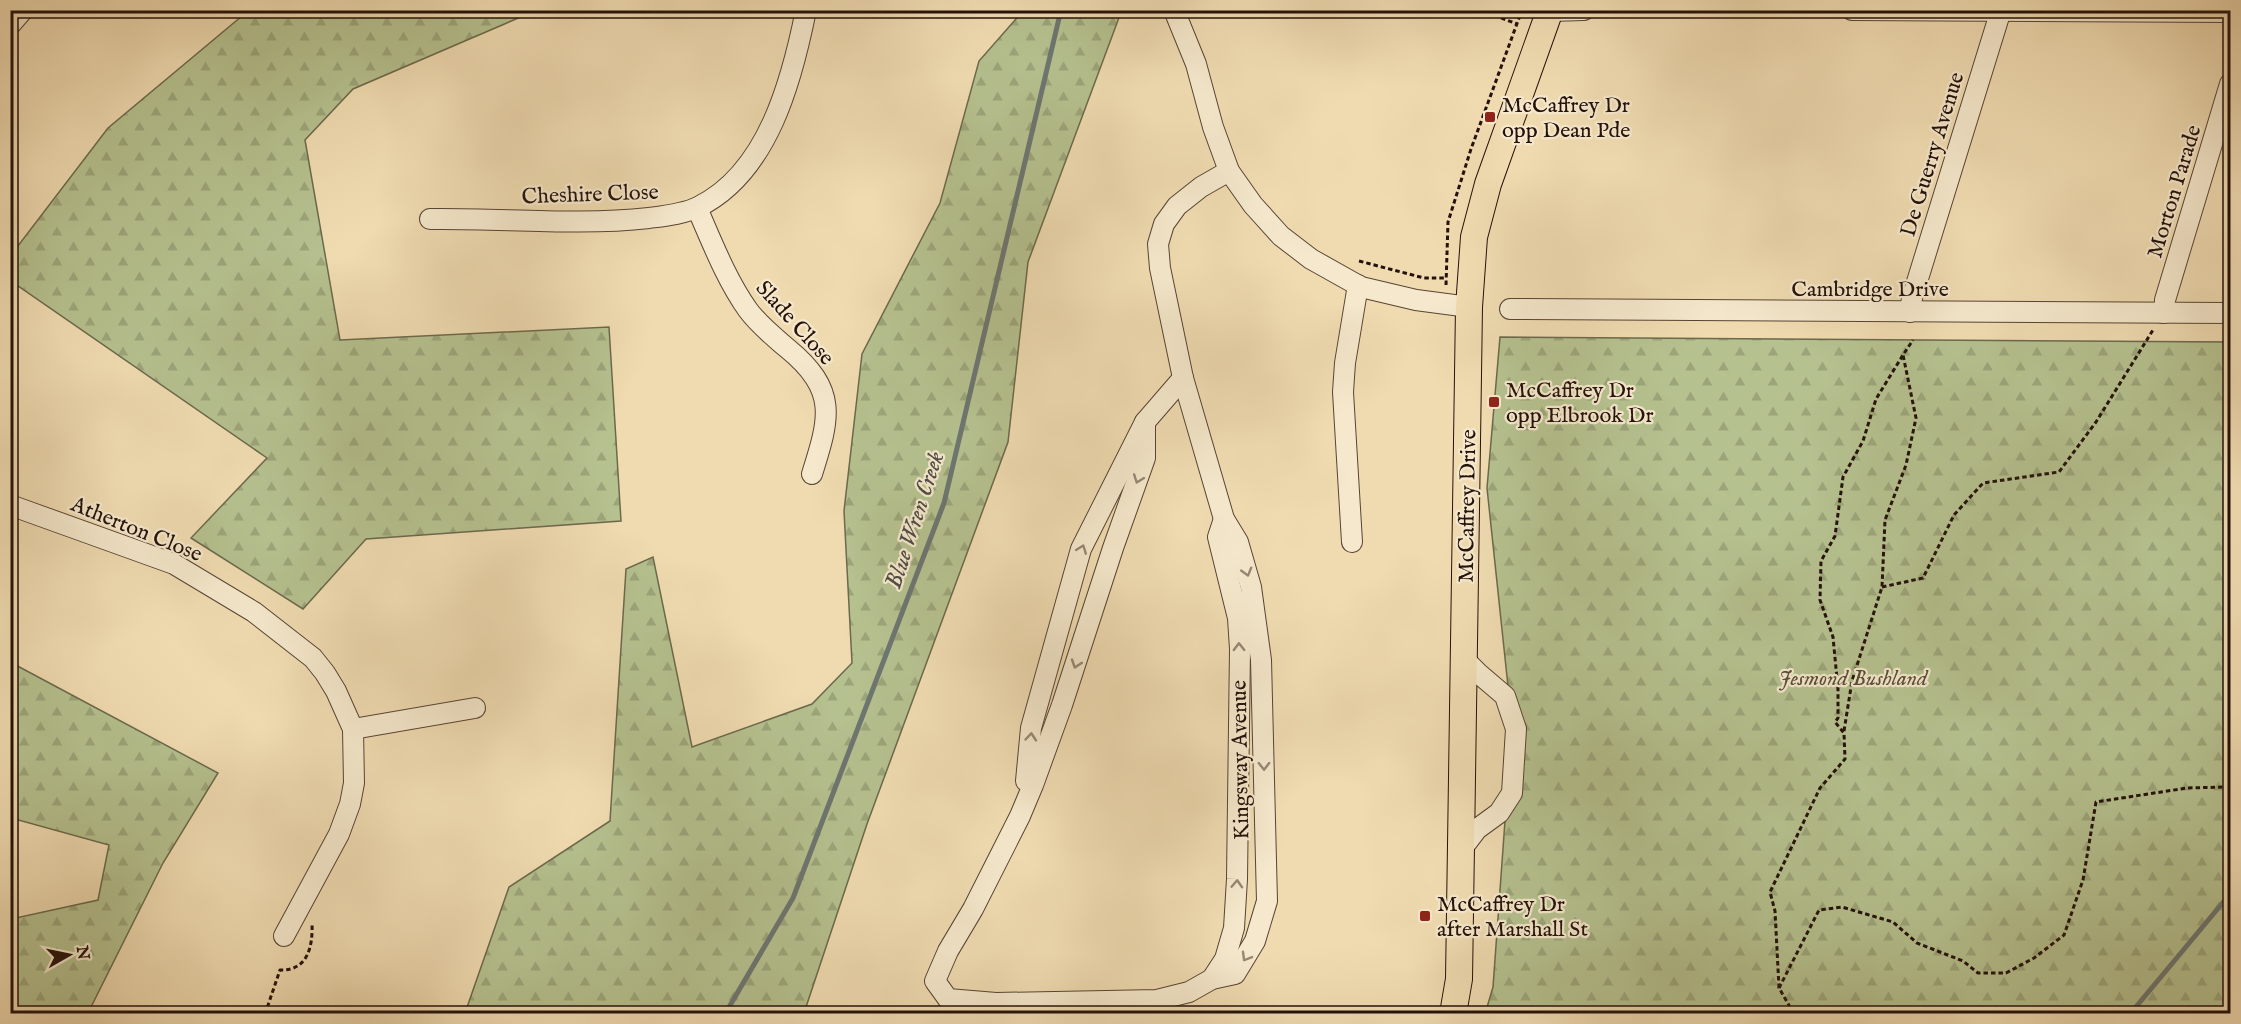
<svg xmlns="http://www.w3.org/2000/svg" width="2241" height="1024" font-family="'IM FELL English',serif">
<defs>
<pattern id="forest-firs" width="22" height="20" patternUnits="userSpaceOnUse" patternTransform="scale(1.5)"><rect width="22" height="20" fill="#b5c18f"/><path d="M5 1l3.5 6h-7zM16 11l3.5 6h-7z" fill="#9ca57a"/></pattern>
</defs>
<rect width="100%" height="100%" fill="#f0dbb1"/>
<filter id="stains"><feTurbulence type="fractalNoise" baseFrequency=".00333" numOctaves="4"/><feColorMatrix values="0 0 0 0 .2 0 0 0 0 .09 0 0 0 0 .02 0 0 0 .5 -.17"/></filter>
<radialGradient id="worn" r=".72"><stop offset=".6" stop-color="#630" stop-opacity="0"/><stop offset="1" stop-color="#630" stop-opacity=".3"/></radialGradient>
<g fill="url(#forest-firs)" stroke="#6c694c" stroke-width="1.5">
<polygon points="248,11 675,11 523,16 353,89 305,140 340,340 609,327 621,521 366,539 303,609 191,538 267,458 11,281 11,255 108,128"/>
<polygon points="1023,11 1116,10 1120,15 1028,262 1008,442 867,824 804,1013 465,1013 509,887 610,821 626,569 653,557 692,747 812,704 852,663 844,511 862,354 940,203 979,61"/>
<polygon points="1500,337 2230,342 2230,1013 1485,1014 1493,987 1512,724 1487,488"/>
<polygon points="10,662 218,773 163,863 88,1013 11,1013 11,919 98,900 109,845 11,818"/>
</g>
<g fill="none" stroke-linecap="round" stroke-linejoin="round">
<g stroke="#6d7671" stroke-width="5">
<polyline points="725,1014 793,898 944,503 1061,10"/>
<polyline points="2130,1014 2230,894"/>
</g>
<g stroke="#574434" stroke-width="22">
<g id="minor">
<polyline points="1174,10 1196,64 1213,127 1229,171 1253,205 1281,236 1311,259 1361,287 1416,300 1469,307"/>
<polyline points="1852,10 2230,12"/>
<polyline points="1550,11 1584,10"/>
<polyline points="10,25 23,10"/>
<path d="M697,208C712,242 726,279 748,310C759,325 773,336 787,348C838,390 830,417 812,474"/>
<path d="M430,219C503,218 577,226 649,218C664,216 684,214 698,207C768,173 792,80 806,10"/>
<polyline points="1510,309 2230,313"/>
<polyline points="1910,312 1912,298 2001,10"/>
<polyline points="2164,313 2165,300 2230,84"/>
<polyline points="1145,422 1145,458 1113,548 1062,705 1033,785 1020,816 973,909 948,951 935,981 948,999 996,1003 1157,1000 1189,992 1212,979 1235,974 1255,941 1267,901 1261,660 1251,587 1238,542 1224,519 1183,378 1160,268 1158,244 1164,224 1177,206 1201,187 1229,171"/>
<polyline points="10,505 174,564 254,612 313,658 325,673 336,691 353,729 354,783 350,804 339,834 284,936"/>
<polyline points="1352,542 1343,392 1345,363 1358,285"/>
<polyline points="353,729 475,708"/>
<polyline points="1026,781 1031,728 1081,549 1145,422 1183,378"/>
<polyline points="1461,850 1477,829 1499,813 1512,793 1516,729 1505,696 1478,673 1463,658"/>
<polyline points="1212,979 1225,959 1234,928 1237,879 1240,649 1238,618 1218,537 1224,519"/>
</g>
</g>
<g stroke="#24110a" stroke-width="28">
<polyline id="major" points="1453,1014 1459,979 1469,307 1474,237 1488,184 1550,10"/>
</g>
<g stroke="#24110a" stroke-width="3" stroke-dasharray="4.5 3" stroke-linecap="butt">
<polyline points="1480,10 1517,24"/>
<polyline points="1359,261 1424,278 1446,278"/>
<polyline points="1446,285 1448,222 1471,149 1522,10"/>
<polyline points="1882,587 1923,578 1954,515 1983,483 2059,472 2096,422 2153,330"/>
<polyline points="1844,731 1852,681 1882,587 1885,520 1906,465 1916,418 1903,355 1913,340"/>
<polyline points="1779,988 1775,911 1770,892 1820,788 1845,759 1844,733 1835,722 1838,718 1838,689 1833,637 1820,600 1821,561 1835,536 1843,477 1863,441 1876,399 1903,355"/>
<path d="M265,1014L280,970C308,971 313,946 312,923"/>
<polyline points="1794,1014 1779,988 1819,910 1842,907 1893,922 1917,943 1963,961 1978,973 2006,973 2034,958 2064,935 2083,880 2096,802 2187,788 2226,787 2230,785"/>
</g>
<use href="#minor" stroke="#f5e8cc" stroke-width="20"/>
<use href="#major" stroke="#f0dbb1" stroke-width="26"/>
</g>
<defs><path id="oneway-chevron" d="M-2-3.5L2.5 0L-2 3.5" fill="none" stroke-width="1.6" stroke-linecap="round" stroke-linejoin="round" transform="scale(1.5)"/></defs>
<g stroke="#978775">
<use href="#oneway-chevron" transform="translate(1138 479) rotate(110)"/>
<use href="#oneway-chevron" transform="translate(1082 549) rotate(-69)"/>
<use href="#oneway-chevron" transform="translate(1247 572) rotate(74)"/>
<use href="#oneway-chevron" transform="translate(1239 647) rotate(-91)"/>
<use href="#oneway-chevron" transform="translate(1076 664) rotate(108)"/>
<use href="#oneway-chevron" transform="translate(1031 737) rotate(-85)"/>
<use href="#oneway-chevron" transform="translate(1264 766) rotate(89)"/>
<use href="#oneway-chevron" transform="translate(1237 884) rotate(-87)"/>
<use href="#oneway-chevron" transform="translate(1246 957) rotate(120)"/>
</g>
<g fill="#8f2418" stroke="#f5e8cc" stroke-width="2">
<rect x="1484" y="111" width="12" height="12" rx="3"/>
<rect x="1488" y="396" width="12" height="12" rx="3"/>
<rect x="1419" y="910" width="12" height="12" rx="3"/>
</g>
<g text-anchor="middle" stroke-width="4.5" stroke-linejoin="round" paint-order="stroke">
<g font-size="22" fill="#24110a" stroke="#f5e8cc" text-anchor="start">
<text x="1502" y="112">McCaffrey Dr<tspan x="1502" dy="25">opp Dean Pde</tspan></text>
<text x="1506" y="397">McCaffrey Dr<tspan x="1506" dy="25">opp Elbrook Dr</tspan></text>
<text x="1437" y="911">McCaffrey Dr<tspan x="1437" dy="25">after Marshall St</tspan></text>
</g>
<g font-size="22" fill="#24110a" stroke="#f5e8cc">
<text transform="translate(1931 154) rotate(-73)" y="8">De Guerry Avenue</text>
<text transform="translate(2173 191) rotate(-73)" y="8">Morton Parade</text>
<text transform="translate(590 193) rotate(-2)" y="8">Cheshire Close</text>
<text x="1870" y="296">Cambridge Drive</text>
<text transform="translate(796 322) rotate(48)" y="8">Slade Close</text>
<text transform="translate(1466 506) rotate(-89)" y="8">McCaffrey Drive</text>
<text transform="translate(137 528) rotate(22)" y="8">Atherton Close</text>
<text transform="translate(1239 760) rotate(-91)" y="8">Kingsway Avenue</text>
</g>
<g font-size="22" font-style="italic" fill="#574f39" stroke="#f5e8cc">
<text x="1853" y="685">Jesmond Bushland</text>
</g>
<g font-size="24" font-style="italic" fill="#4f4c46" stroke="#f5e8cc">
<text transform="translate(914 520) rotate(-72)" y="8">Blue Wren Creek</text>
</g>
</g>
<rect width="2241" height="1024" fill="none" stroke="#f0dbb1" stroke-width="36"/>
<rect x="12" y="12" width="2217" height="1000" fill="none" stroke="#24110a" stroke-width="3"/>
<rect x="18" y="18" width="2205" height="988" fill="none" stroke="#24110a" stroke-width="1.5"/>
<g transform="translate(69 955) rotate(81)" stroke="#f5e8cc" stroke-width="4.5" paint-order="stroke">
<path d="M0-4.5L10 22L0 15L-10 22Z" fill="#24110a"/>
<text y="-9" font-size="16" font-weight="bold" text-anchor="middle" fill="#24110a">N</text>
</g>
<rect width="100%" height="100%" filter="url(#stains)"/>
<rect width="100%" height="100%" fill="url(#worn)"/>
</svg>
